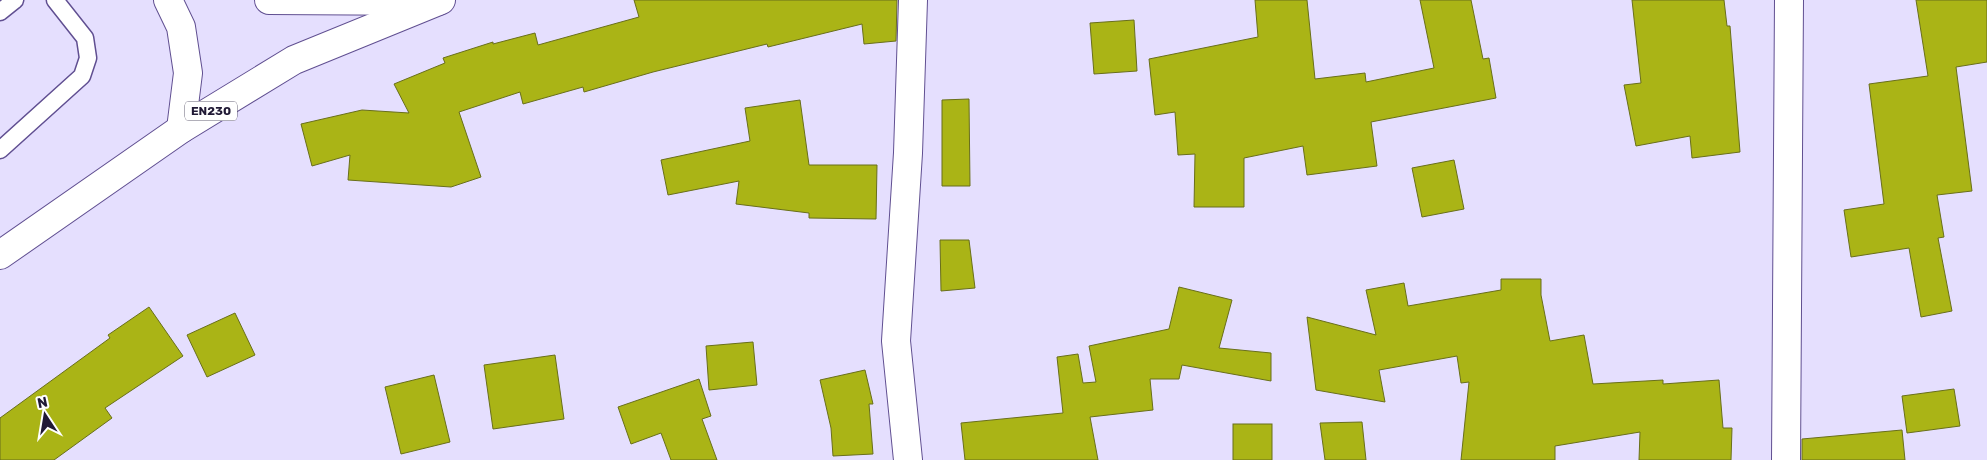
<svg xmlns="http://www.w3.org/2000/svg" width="1987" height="460" font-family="Rubik,sans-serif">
<rect width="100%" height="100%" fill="#e5dffe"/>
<g fill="#aab416" stroke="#696f1a">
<polygon points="634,0 897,0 896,41 864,44 862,24 768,47 767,44 653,72 584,92 583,87 523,104 520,92 459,112 481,177 451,187 348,180 350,155 312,166 301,124 362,110 409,113 394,84 445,63 443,58 493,42 493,44 535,33 538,45 639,17"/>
<polygon points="1255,0 1307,0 1315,79 1365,73 1366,82 1434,68 1420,0 1471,0 1483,59 1489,58 1496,98 1371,122 1377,166 1307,175 1303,146 1244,158 1244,207 1194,207 1195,154 1178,155 1175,112 1155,115 1149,59 1258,37"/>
<polygon points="1632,0 1724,0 1727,26 1730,26 1740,152 1692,158 1690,136 1636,146 1624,85 1641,83"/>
<polygon points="1916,0 1987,0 1987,62 1956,67 1972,191 1937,195 1944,237 1938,238 1952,311 1921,317 1909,248 1851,257 1844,210 1884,204 1869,84 1928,76"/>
<polygon points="1134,20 1137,71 1094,74 1090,23"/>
<polygon points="969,99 970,186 942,186 942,100"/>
<polygon points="800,100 809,165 877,165 876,219 809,218 809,213 736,204 739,181 668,195 661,160 750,141 745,108"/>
<polygon points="1454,160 1464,209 1422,217 1412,168"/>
<polygon points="940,240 969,240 975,288 941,291"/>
<polygon points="1501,279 1541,279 1541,295 1550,341 1584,335 1593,384 1663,380 1663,384 1719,380 1723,428 1732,428 1731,460 1639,460 1640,432 1555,446 1555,460 1461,460 1469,382 1461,383 1457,356 1379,370 1385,402 1316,390 1307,317 1376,335 1366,290 1404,283 1408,306 1501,290"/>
<polygon points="1179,287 1232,300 1219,348 1271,353 1271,381 1182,365 1179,379 1150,379 1153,410 1090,417 1098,460 965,460 961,423 1063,413 1057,357 1078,354 1083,383 1096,382 1089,346 1169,329"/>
<polygon points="149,307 183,356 105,408 112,418 54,460 0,460 0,418 110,338 108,335"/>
<polygon points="235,313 255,355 207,377 187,335"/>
<polygon points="753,342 757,385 709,390 706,346"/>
<polygon points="555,355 564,419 493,429 484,365"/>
<polygon points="865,370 873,404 869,404 873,454 833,456 831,428 820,380"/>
<polygon points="434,375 450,442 401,454 385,387"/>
<polygon points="699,379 711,416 702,419 717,460 671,460 661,433 631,444 618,407"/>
<polygon points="1954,389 1960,426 1907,433 1902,396"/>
<polygon points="1362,422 1366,460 1325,460 1320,423"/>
<rect x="1233" y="424" width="39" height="36"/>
<polygon points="1902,430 1905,460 1802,460 1802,439"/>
</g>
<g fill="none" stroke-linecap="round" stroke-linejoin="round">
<g stroke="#604f91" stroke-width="19">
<g id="service">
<polyline points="0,12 15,0"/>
<polyline points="0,150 82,76 88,58 85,38 55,0"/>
</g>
</g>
<g stroke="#604f91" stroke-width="30">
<polyline id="minor" points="908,460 896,341 908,153 913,0"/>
</g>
<g stroke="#604f91" stroke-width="30">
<polyline id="tertiary" points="1786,460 1789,0"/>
</g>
<g stroke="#604f91" stroke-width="30">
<polyline id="secondary" points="269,0 438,1"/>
</g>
<g stroke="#604f91" stroke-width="30">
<g id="primary">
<polyline points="168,0 181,27 188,73 181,129"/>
<polyline points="0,255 181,129 294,60 441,0"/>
</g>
</g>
<use href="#service" stroke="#fff" stroke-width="16"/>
<use href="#minor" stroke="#fff" stroke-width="28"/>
<use href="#tertiary" stroke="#fff" stroke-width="28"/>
<use href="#secondary" stroke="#fff" stroke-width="28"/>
<use href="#primary" stroke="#fff" stroke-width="28"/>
</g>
<g text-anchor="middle" stroke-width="4" stroke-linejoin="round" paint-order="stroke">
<rect fill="#fff" stroke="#635e72" stroke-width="1" x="185" y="101.5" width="52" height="19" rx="4"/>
<g font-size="12" font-weight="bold" fill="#201935">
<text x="211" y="115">EN230</text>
</g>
</g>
<g transform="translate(45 415) rotate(348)" stroke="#ffffff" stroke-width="4" paint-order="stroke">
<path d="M0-4L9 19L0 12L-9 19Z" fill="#201935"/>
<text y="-8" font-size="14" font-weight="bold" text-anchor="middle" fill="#201935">N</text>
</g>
</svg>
